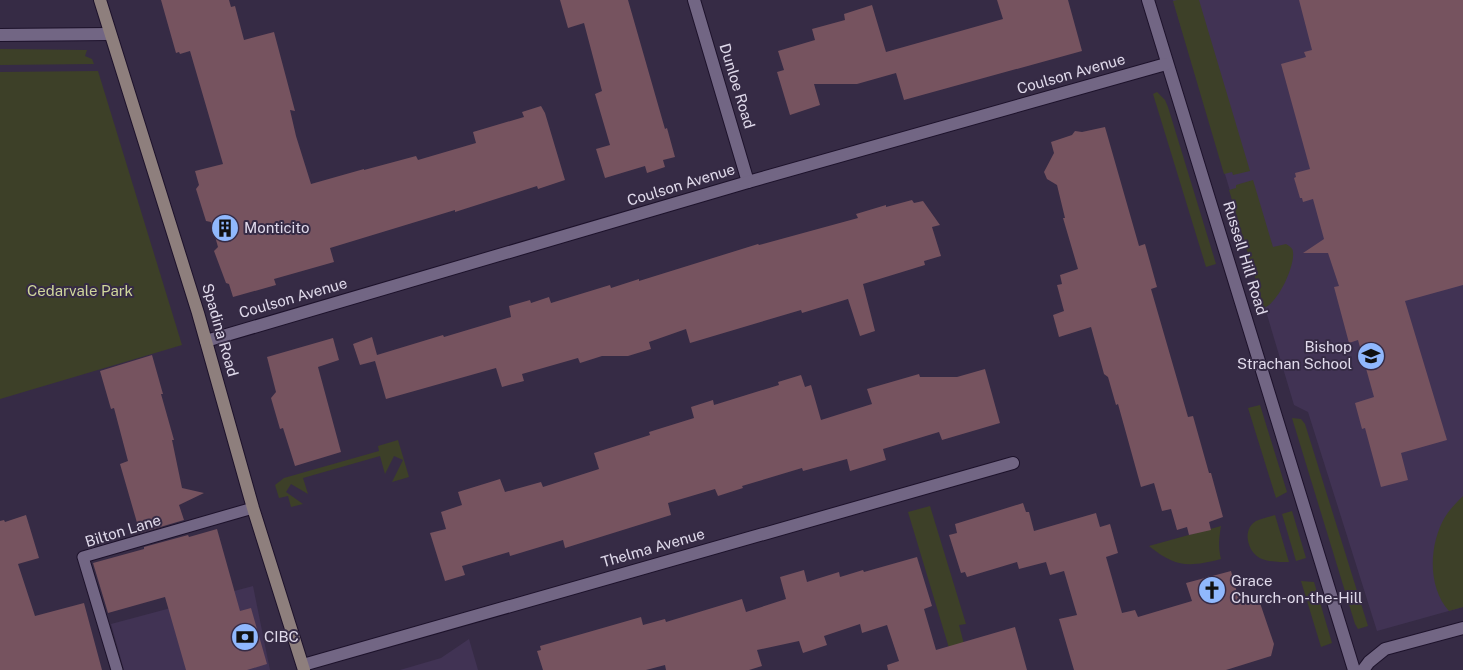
<svg xmlns="http://www.w3.org/2000/svg" width="1463" height="670" font-family="'Public Sans',sans-serif">
<rect width="100%" height="100%" fill="#362b45"/>
<g fill="#413354">
<polygon points="1173,0 1463,0 1463,607 1377,631 1308,412 1294,405"/>
<polygon points="253,586 270,670 124,670 111,624"/>
<polygon points="469,639 478,670 400,670 441,658"/>
</g>
<g fill="#3d4028">
<polygon points="1177,0 1199,0 1250,171 1233,175 1232,172 1224,174 1173,1"/>
<polygon points="0,49 87,50 85,56 92,59 94,64 0,65"/>
<polygon points="98,71 182,345 0,399 0,72"/>
<polygon points="1157,92 1165,100 1168,107 1216,264 1206,267 1153,94"/>
<path d="M1253,180L1273,247L1286,244C1289,246 1293,248 1293,252C1295,266 1278,303 1264,308L1229,190L1236,188V185Z"/>
<polygon points="1260,405 1287,492 1276,498 1248,408"/>
<polygon points="1292,418 1301,419 1305,424 1368,626 1358,629 1355,624"/>
<polygon points="398,440 409,477 392,482 403,460 394,456 385,474 380,456 303,478 308,494 291,484 286,492 303,504 291,507 288,496 279,498 275,485 284,478 379,451 378,446"/>
<path d="M1463,496V607L1449,611C1427,587 1429,544 1445,517C1450,509 1456,503 1463,496Z"/>
<polygon points="930,506 966,624 959,625 964,644 949,648 908,512"/>
<polygon points="1292,511 1306,558 1296,561 1282,514"/>
<path d="M1275,515L1289,562C1281,562 1270,562 1262,559C1248,554 1241,530 1256,521C1262,518 1269,517 1275,515Z"/>
<path d="M1221,526C1219,538 1218,547 1221,559C1189,567 1176,568 1149,546Z"/>
<polygon points="1301,581 1314,582 1332,643 1321,647"/>
</g>
<g fill="#76535f">
<polygon points="161,0 229,0 231,7 235,6 244,40 274,32 295,111 290,110 296,136 311,184 364,169 364,170 416,156 418,160 476,143 473,132 524,117 522,112 541,106 545,113 565,180 538,189 537,186 455,212 455,210 330,248 334,262 274,279 276,285 233,297 229,284 226,283 214,251 218,247 211,222 206,221 196,189 199,185 195,171 223,164 190,51 180,54 179,52 176,53"/>
<polygon points="560,0 628,0 665,129 667,128 675,157 663,160 665,167 647,173 645,166 605,178 596,149 610,145 595,94 602,91 584,23 568,28"/>
<polygon points="997,0 1068,0 1082,51 904,100 896,73 857,84 814,84 820,105 790,115 777,72 784,70 778,51 815,40 812,29 845,20 844,14 872,5 886,52 1003,19"/>
<polygon points="1299,0 1463,0 1463,285 1405,301 1447,440 1401,453 1408,480 1381,487 1365,428 1362,429 1355,403 1374,397 1358,340 1349,343 1334,287 1339,286 1328,253 1303,253 1324,239 1313,199 1303,202 1302,198 1300,198 1294,178 1296,177 1295,173 1310,169 1281,64 1306,57 1304,52 1312,50"/>
<polygon points="1105,127 1139,246 1145,244 1157,287 1151,289 1188,417 1193,416 1209,473 1211,473 1223,517 1209,522 1211,530 1189,535 1187,527 1177,530 1171,509 1162,511 1154,483 1141,487 1118,404 1116,405 1108,377 1104,374 1091,327 1059,337 1053,315 1064,311 1057,285 1062,284 1060,275 1078,269 1063,218 1065,218 1057,185 1047,179 1044,172 1054,153 1051,142 1072,135 1075,131 1082,132"/>
<polygon points="912,200 914,203 923,201 940,225 932,227 941,256 924,261 925,265 863,284 875,331 860,336 848,299 802,313 801,310 690,343 686,329 649,342 651,349 628,356 602,356 580,363 578,358 522,374 524,381 502,387 496,368 386,399 375,361 360,365 353,344 372,337 377,355 443,335 444,337 511,317 509,306 530,300 531,303 549,297 551,303 610,285 611,288 639,279 639,281 758,244 759,245 858,218 856,214 886,205 886,207"/>
<polygon points="333,338 339,360 318,367 341,452 295,466 283,428 280,429 271,398 276,392 267,357"/>
<polygon points="152,355 163,394 161,394 174,440 172,440 182,488 204,493 179,505 184,520 140,533 120,464 128,461 114,408 111,409 100,371"/>
<polygon points="985,369 1000,423 942,440 939,432 883,449 886,460 850,471 847,459 803,471 802,468 742,486 743,488 718,496 715,489 668,503 671,515 565,548 563,540 510,556 509,552 462,566 465,575 445,581 430,533 446,529 441,512 462,505 458,492 500,479 505,492 541,482 543,487 599,469 594,453 650,435 649,432 694,418 691,407 713,400 714,405 779,385 778,382 801,375 805,387 811,385 821,420 872,404 867,389 919,374 920,377 957,377"/>
<polygon points="1023,503 1026,512 1029,512 1034,531 1096,513 1100,527 1110,524 1118,553 1106,557 1122,613 1135,610 1138,617 1192,601 1186,583 1231,571 1239,600 1250,597 1260,603 1274,644 1271,656 1226,670 1074,670 1059,619 1077,615 1064,571 1050,575 1046,562 1019,569 1017,562 967,577 965,572 961,573 949,535 957,533 955,524"/>
<polygon points="26,515 39,558 18,564 35,616 84,603 102,670 0,670 0,521 4,520 5,522"/>
<polygon points="217,529 240,611 251,608 267,664 247,670 186,670 165,597 108,613 93,563 144,549 144,547 188,535 189,537"/>
<polygon points="917,557 932,606 924,609 936,650 1015,627 1027,670 888,670 887,665 899,661 887,625 862,633 860,624 824,636 827,645 803,653 799,641 757,650 762,666 749,670 666,670 665,665 646,670 543,670 537,651 541,650 540,646 641,617 643,625 665,619 666,622 742,599 746,612 786,599 780,577 804,570 807,582 839,572 840,577 863,570 864,572"/>
</g>
<g fill="none" stroke-linecap="round" stroke-linejoin="round">
<g stroke="#1d122b" stroke-width="13">
<polyline id="lane" points="117,670 83,557 253,508"/>
</g>
<g stroke="#1d122b" stroke-width="14">
<g id="street">
<polyline points="694,0 748,182"/>
<polyline points="1148,0 1354,670"/>
<polyline points="0,35 110,34"/>
<polyline points="206,341 748,182 1166,64"/>
<polyline points="303,665 1013,463"/>
<polyline points="1363,670 1369,662 1385,649 1463,628"/>
</g>
</g>
<g stroke="#1d122b" stroke-width="14">
<polyline id="secondary" points="100,0 198,313 253,508 304,670"/>
</g>
<use href="#lane" stroke="#726684" stroke-width="11"/>
<use href="#street" stroke="#726684" stroke-width="12"/>
<use href="#secondary" stroke="#8e7f7d" stroke-width="12"/>
</g>
<defs>
<g id="building-disc" transform="scale(1.4375)"><circle r="9.5" fill="#90b8fd" stroke="#362b45"/><path d="M-4-6H4V6H1V3H-1V6H-4ZM-2.5-4.3h1.7v1.8h-1.7ZM.8-4.3h1.7v1.8H.8ZM-2.5-1h1.7V.8h-1.7ZM.8-1h1.7V.8H.8Z" fill="#111"/></g>
<g id="school-disc" transform="scale(1.4375)"><circle r="9.5" fill="#90b8fd" stroke="#362b45"/><path d="M0-5L7-2L0 1L-7-2ZM-4 1L0 2.5L4 1V4Q0 6-4 4Z" fill="#111"/></g>
<g id="church-disc" transform="scale(1.4375)"><circle r="9.5" fill="#90b8fd" stroke="#362b45"/><path d="M-1.2-6h2.4v3.5h3.3v2.4h-3.3V6h-2.4V-.1h-3.3v-2.4h3.3Z" fill="#111"/></g>
<g id="bank-disc" transform="scale(1.4375)"><circle r="9.5" fill="#90b8fd" stroke="#362b45"/><path d="M-6-4H6V4H-6ZM0-2.3a2.3 2.3 0 1 0 0 4.6a2.3 2.3 0 1 0 0-4.6Z" fill="#111"/></g>
</defs>
<g fill-rule="evenodd">
<use href="#building-disc" x="225" y="228"/>
<use href="#school-disc" x="1371" y="356"/>
<use href="#church-disc" x="1212" y="590"/>
<use href="#bank-disc" x="245" y="637"/>
</g>
<g text-anchor="middle" stroke-width="4" stroke-linejoin="round" paint-order="stroke">
<g font-size="15" fill="#e0daeb" stroke="#362b45">
<text transform="translate(1071 74) rotate(-16)" y="5">Coulson Avenue</text>
<text transform="translate(737 86) rotate(73)" y="5">Dunloe Road</text>
<text transform="translate(681 185) rotate(-17)" y="5">Coulson Avenue</text>
<text transform="translate(1245 258) rotate(73)" y="5">Russell Hill Road</text>
<text transform="translate(293 298) rotate(-16)" y="5">Coulson Avenue</text>
<text transform="translate(220 330) rotate(74)" y="5">Spadina Road</text>
<text transform="translate(123 531) rotate(-17)" y="5">Bilton Lane</text>
<text transform="translate(653 548) rotate(-16)" y="5">Thelma Avenue</text>
</g>
<g font-size="15" fill="#e0daeb" stroke="#362b45" text-anchor="start">
<text x="244" y="233">Monticito</text>
<text x="1352" y="352" text-anchor="end">Bishop<tspan x="1352" dy="17">Strachan School</tspan></text>
<text x="1231" y="586">Grace<tspan x="1231" dy="17">Church-on-the-Hill</tspan></text>
<text x="264" y="642">CIBC</text>
</g>
<g font-size="15" fill="#d0d79c" stroke="#362b45">
<text x="80" y="296">Cedarvale Park</text>
</g>
</g>
</svg>
